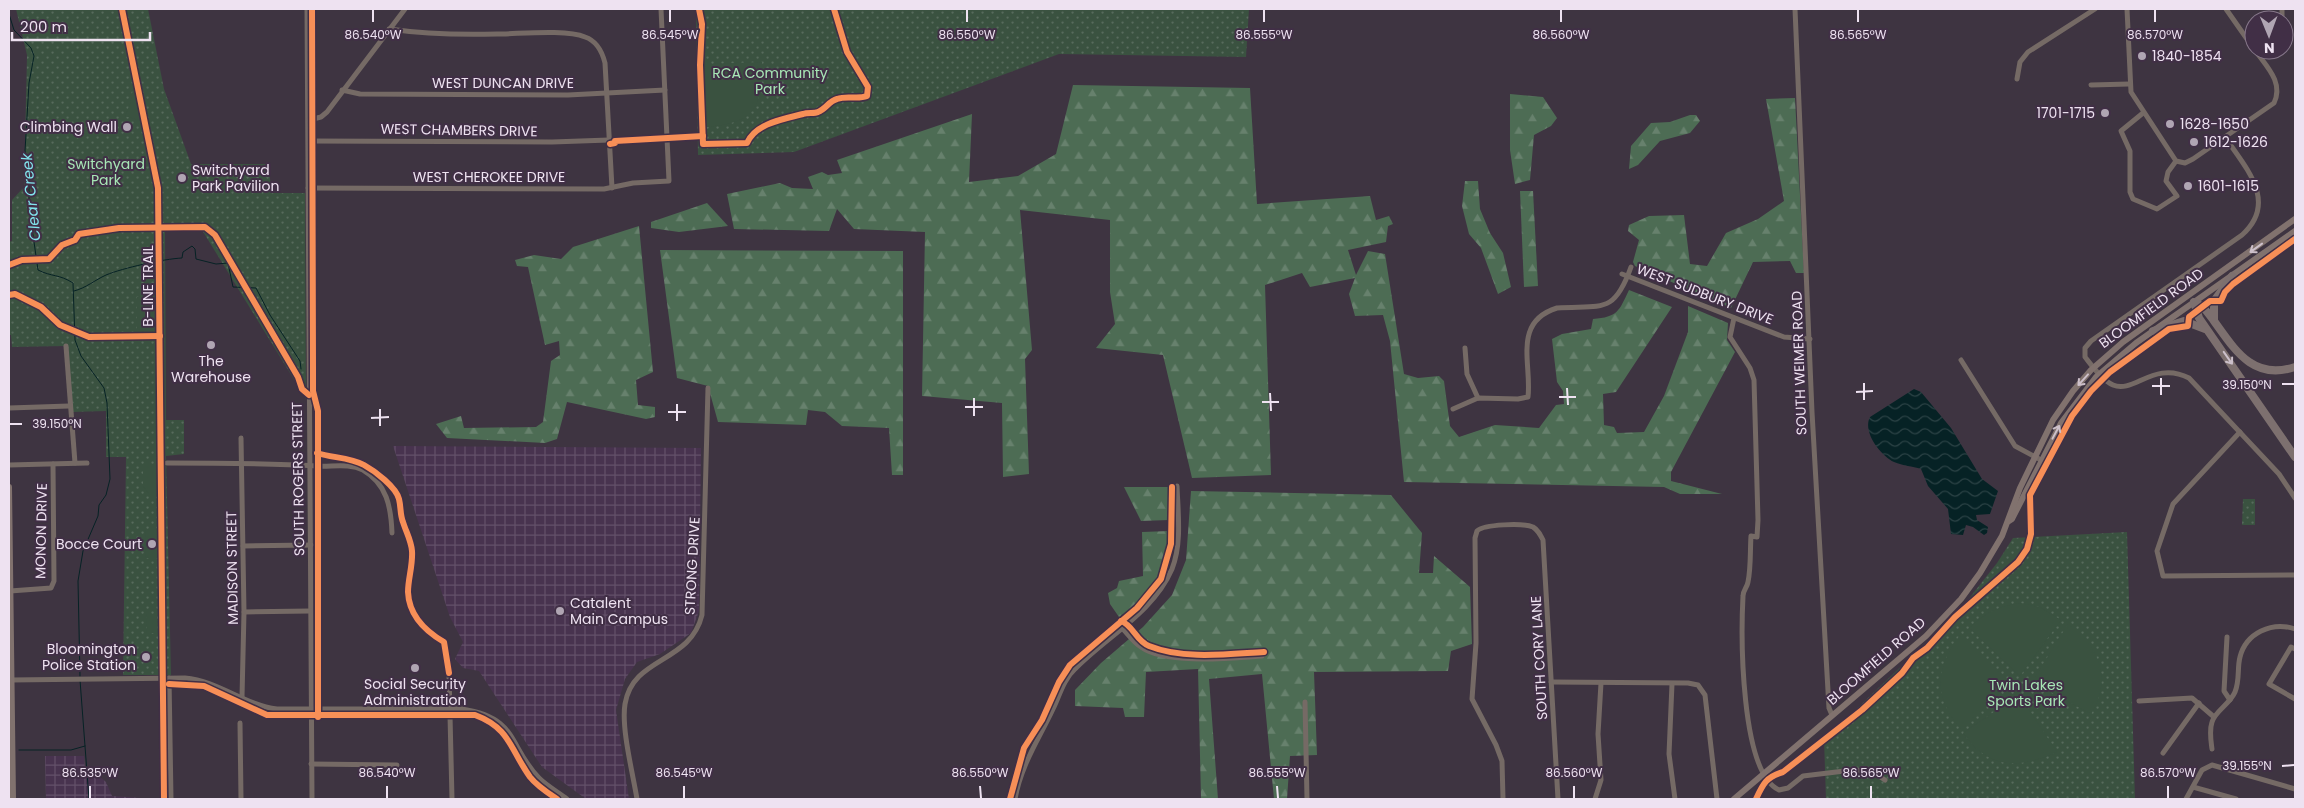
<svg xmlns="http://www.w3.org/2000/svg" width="2304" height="808" font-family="Poppins,sans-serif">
<defs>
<pattern id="industrial-grid" width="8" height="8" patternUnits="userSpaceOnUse" patternTransform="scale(1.25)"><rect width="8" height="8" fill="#48334f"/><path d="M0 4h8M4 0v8" fill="none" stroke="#635069"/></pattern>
<pattern id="grass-dots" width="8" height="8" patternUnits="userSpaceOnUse" patternTransform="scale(1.25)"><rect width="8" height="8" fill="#3a5240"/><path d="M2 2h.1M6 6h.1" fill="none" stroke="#576b5c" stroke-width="1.8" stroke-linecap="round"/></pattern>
<pattern id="forest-firs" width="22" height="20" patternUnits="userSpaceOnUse" patternTransform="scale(1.25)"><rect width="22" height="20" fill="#4d6c54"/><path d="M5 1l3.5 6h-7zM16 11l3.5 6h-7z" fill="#67816d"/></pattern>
<pattern id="water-waves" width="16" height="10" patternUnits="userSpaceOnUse" patternTransform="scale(1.25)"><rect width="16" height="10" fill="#062225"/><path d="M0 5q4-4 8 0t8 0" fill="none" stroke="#2b4245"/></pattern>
</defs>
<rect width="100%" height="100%" fill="#3e3441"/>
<g fill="url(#industrial-grid)">
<polygon points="393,446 701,448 699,611 691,633 660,654 637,662 625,679 616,710 629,799 586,799 542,767 479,671 463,668 455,659 463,642 450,617"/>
<polygon points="45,756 84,756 85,772 99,776 106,782 112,796 155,799 46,799"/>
</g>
<g fill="url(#grass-dots)">
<polygon points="16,9 148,9 164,89 191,164 269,164 271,193 305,193 306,399 202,230 165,230 166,420 184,420 184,454 166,456 171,675 123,675 126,457 106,457 106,411 72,412 66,346 12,347 11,335 9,335 9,242 12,241 12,200 24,187 27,55"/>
<polygon points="696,9 1249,9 1246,57 1059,54 794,152 698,155"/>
<polygon points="2243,499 2255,499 2255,525 2242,525"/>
<polygon points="2127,532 2135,799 1826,799 1824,740 1960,610 1997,563 2013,538"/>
</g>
<g fill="url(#forest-firs)">
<path d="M1073,85L1250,88L1257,204L1370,196L1376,220L1389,216L1393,224L1388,226L1386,242L1348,250L1356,275L1368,251L1385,254L1404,374L1418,378L1439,376L1444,381L1450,426L1459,437L1495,425L1539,428L1556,405L1564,404L1563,391L1557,382L1552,339L1562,334L1591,329L1593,319C1618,317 1619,311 1629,290L1672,307L1616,392L1603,394L1604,425L1614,427L1617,433L1644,432L1664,396L1688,332V306L1728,323L1727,340L1735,352L1671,472V481L1722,494H1680L1664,487L1404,482L1390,341L1383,315L1355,316L1349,294L1355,278L1310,287L1302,273L1265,285L1271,475L1192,478L1163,355L1096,348L1115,324L1110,292V220L1020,210L1032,350L1025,359L1029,474L1003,477L1002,403L922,396L925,232L854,229L837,209L829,231L734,229L727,194L780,183L792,188L813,189L808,177L822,172L828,175L842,173L837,160L972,114L969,182L1018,176L1056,154Z"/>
<polygon points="1510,94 1543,97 1557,118 1551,126 1534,135 1530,180 1515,184 1510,150"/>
<polygon points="1795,98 1804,273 1796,273 1790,261 1753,262 1731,308 1635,266 1633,262 1639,240 1628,231 1629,225 1649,216 1684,215 1690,264 1707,266 1726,233 1758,219 1784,201 1766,99"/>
<polygon points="1690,115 1696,115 1700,121 1690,133 1660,141 1638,165 1629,169 1631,146 1651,123 1670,122"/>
<polygon points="1465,181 1478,181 1480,209 1490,233 1503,253 1511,287 1498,294 1481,248 1469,234 1462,206"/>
<polygon points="1520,191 1533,191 1538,286 1524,287"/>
<polygon points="707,203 728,226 679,232 651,228 651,222"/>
<polygon points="639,226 653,372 636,380 638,405 655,407 655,417 646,419 567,402 557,439 545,443 447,438 436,424 461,416 464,428 536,427 543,422 551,361 560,355 559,341 545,345 528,267 517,266 515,260 534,255 561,259 573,247"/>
<polygon points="660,250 903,251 903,475 892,475 889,428 842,426 825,412 808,410 806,425 718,422 708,386 677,378"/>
<polygon points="1124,487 1170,487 1169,520 1141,521"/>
<polygon points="1191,491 1391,495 1422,533 1419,573 1433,573 1434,556 1470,587 1472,644 1451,651 1448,671 1314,672 1317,755 1290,756 1287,799 1274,799 1262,674 1209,679 1218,799 1201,799 1198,669 1146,672 1144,717 1125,717 1123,708 1075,706 1075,690 1101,663 1143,627 1172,595 1186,560"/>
<path d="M1169,531C1169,571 1152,596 1119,617L1110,604L1108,593L1117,588L1119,581L1143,576L1142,532Z"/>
</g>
<g fill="#3a5240">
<path d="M762,62C762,108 755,123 706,127L705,67L711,64Z"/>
<polygon points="135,79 137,81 145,122 125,116 130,104"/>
<polygon points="156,294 157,335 137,335 137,297"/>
<polygon points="143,464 158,464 158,494 149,494 143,486"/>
<polygon points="145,530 159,530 159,558 146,558"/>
<path d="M2020,603L2040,607L2061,620L2020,676L1969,628C1987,612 1997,607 2020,603Z"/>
<polygon points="146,614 157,614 158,633 147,633"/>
<path d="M2068,624C2100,646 2112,681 2091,714L2032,682Z"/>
<path d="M1960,635L2010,683L1961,729C1933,697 1935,669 1960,635Z"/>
<path d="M2019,695L2057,752C2020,769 1989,770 1963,733Z"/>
</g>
<path fill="url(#water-waves)" d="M1914,389L1921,392L1951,428L1982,479L1998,491L1990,514L1976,515L1977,520L1988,527L1987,533L1984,535L1973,527L1966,525L1963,535L1951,534L1948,509L1928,486L1921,469C1912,466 1903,466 1894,462C1881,456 1862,432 1870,417Z"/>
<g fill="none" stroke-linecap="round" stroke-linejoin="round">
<g stroke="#062225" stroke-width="1">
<path d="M9,14L14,30L31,48L34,56L29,83L25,151L29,172V207L38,270C52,277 59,274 73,283L75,340L81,356L104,388L107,403L110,479L106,495L99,505L98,516L83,551L78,581L80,676"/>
<path d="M74,291C86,288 95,280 106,275C123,268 163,259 182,258L183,252L192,246L195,249L196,259L216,264L228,263L233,287L256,288L270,315L300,361L301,369"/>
<polyline points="80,680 89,799"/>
<polyline points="19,750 71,750 85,746"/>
</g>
<g stroke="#756a65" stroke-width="5">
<polyline points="307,9 312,799"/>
<polyline points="1795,9 1812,412 1829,708 1832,715"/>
<path d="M2127,9L2131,92L2176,161L2185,163L2193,159L2274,103C2284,82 2266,66 2255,50"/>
<polyline points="2226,9 2254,49"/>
<polyline points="2282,9 2282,20"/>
<path d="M389,29C424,34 461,35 497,34C519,34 566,29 585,37C597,41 602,51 605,63L612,188"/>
<polyline points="2017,79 2020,62 2028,52 2095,9"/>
<polyline points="2091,85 2129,84"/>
<polyline points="342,90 360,94 568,95 665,90"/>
<polyline points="2143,113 2121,131 2130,151 2130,192 2133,199 2157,209 2177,196 2166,181 2168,172 2176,161"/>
<polyline points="309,120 321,117 327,112 405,9"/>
<path d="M2225,137C2245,167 2279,202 2242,235L2091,341L2085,348V357C2093,367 2102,380 2113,385C2134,394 2154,360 2189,378L2279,474L2295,498"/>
<polyline points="309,141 552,142 609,140"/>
<polyline points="308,188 604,189 633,183 669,181 661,9"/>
<polyline points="1622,274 1784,337 1810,339"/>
<path d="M1734,318L1730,337L1750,368L1754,380L1758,520L1757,537L1751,536C1750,551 1751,568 1748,582C1747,588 1743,590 1743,596C1741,634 1740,772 1779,790L1788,788L1803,776L1853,770L1873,772L1885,780"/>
<polyline points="66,346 75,463"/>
<polyline points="1465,348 1467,374 1478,398"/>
<polyline points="1961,360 2015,446 2041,460"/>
<polyline points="9,408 69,406"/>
<path d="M1453,409L1478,398L1518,399L1528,397C1532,364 1512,322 1557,308C1602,305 1614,315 1631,267"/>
<polyline points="2240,432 2173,504 2157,551 2163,576 2295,575"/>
<polyline points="241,438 244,612 242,697"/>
<path d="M167,463C217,463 267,463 317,466C332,467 349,463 363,470C387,484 391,507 392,533"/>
<polyline points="9,465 87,463"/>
<polyline points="243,546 311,545"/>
<polyline points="10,591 51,588 54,581 53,464"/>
<polyline points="244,612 310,611"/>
<path d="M1122,628C1128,634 1133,642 1141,647C1166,665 1232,658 1262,656"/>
<polyline points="2227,637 2224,691 2230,700"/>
<polyline points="2295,649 2291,647 2269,684 2295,699"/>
<polyline points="449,673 452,799"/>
<polyline points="169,678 171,799"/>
<path d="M10,680L185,678C219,681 244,705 277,709H462C519,718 508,746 539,778C547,786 558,792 567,799"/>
<polyline points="1551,682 1688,683 1698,685 1705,695 1717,799"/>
<polyline points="1672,684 1669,754 1675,799"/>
<polyline points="2139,701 2192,698 2214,717"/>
<polyline points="1305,702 1307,799"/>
<polyline points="240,723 241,799"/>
<path d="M2212,749C2211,741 2209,731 2212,722C2215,711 2230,704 2235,692C2240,680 2237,668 2240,657C2246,633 2272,621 2295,629"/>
<polyline points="2163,753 2199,703"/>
<polyline points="311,764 397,765"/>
<polyline points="2193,787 2236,799"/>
<path d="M637,799C633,774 621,728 625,704C633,656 690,664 702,615L708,388"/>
<path d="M1015,799C1021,765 1039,739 1053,709C1060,695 1063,680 1075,669C1107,636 1153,613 1172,569C1182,544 1178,513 1177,486"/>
<path d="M1503,799L1502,761L1496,745L1472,699L1476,643L1475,538L1477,531C1484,524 1523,523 1533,527C1538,530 1540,534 1543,540L1558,799"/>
<polyline points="1595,799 1601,780 1598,734 1601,683"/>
<polyline points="2186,799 2202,770 2212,765 2295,789"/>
</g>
<g stroke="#81726e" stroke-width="6">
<polyline points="9,487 13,799"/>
<polyline points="2009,521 2012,519 2061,423 2096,377 2136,343 2295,231"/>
<polyline points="1734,799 1926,636 1961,599 1980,573 2002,536 2020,488 2053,420 2073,391 2091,370 2123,342 2295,219"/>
</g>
<g stroke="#7d706f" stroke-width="8">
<polyline points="2194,302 2199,318 2295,457"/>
<path d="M2194,302C2203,305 2208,313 2214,321C2235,350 2253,381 2295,367"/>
<polyline points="2214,320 2214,301 2232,276"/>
<polyline points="2153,331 2184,321 2205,329"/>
</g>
<g stroke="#412f46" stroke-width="9">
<g id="cycleway">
<polyline points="122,9 158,188 164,799"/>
<polyline points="312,9 313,367 313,391 318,411 318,717"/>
<path d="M699,9L702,24L700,65L703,144L747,143C756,123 784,119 803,114C808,112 814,114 818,112C826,109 829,101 837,99C848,95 857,100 867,96L868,87L847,52L834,9"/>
<polyline points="610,144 615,143 615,141 703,136"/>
<polyline points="9,265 22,260 49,259 62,245 75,240 79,234 119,228 205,227 215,235 298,377 302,389 309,395"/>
<polyline points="9,295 15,294 41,307 60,325 89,337 160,336"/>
<path d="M317,453C332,458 350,457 364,465C375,471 396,487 399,499C401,507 400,515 403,522C406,532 411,540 412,551C413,565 408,579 408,592C409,616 425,631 444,642L449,673"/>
<path d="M1121,621C1133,625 1136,641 1149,646C1184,660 1228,654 1264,652"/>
<path d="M169,684L204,686L267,715H475C510,728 510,749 530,777C537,786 548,793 557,799"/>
<polyline points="1010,799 1024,748 1042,720 1059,682 1070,665 1137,608 1161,579 1171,544 1172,487"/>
<path d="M1756,799C1763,784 1766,777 1783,772L1862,710L1902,673L1913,658L1927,648L1955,617L2018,562L2027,549L2031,534L2030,495L2072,416L2091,391L2110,372L2169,329L2188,326L2189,317L2210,301H2221L2225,292L2233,284L2295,239"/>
</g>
</g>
<use href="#cycleway" stroke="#f78f57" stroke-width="6"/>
</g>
<defs><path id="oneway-shaft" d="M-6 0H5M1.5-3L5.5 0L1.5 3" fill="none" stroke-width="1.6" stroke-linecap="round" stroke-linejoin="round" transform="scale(1.25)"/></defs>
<g stroke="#cdc0ca">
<use href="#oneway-shaft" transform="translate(2256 248) rotate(144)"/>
<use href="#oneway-shaft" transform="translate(2083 380) rotate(132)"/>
<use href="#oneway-shaft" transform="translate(2056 432) rotate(-62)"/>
</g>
<use stroke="#ccc0ca" href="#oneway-shaft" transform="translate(2228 358) rotate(55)"/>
<path fill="none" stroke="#eee2f1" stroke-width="2" d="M373,10V22M670,10V22M967,10V22M1264,10V22M1561,10V22M1858,10V22M2155,10V22M2161,378V395M1864,383V400M2282,384H2294M2152,386H2170M1567,388L1568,405M1856,392L1873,391M1270,393L1271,411M1559,397H1576M974,398V416M1262,402H1279M677,404V421M965,407H983M380,409V426M668,412H686M371,418L389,417M10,424H22M2282,766L2294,765M90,786V798M387,786V798M684,786V798M980,786L981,798M1277,786L1278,798M1574,786V798M1871,786V798M2168,786V798"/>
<g fill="#b0a5b3" stroke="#412f46" stroke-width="2">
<circle cx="2142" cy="56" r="5"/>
<circle cx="2105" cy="113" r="5"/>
<circle cx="2170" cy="124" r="5"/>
<circle cx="127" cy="127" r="5"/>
<circle cx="2194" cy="142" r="5"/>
<circle cx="182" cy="178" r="5"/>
<circle cx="2188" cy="186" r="5"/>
<circle cx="211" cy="345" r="5"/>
<circle cx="152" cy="544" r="5"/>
<circle cx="560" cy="611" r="5"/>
<circle cx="146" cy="657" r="5"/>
<circle cx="415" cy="668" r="5"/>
</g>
<g text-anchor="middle" stroke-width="4" stroke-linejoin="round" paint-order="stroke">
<g font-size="14" fill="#eee2f1" stroke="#412f46" text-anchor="start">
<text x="2152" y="61">1840-1854</text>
<text x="2095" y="118" text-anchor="end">1701-1715</text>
<text x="2180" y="129">1628-1650</text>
<text x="117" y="132" text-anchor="end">Climbing Wall</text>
<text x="2204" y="147">1612-1626</text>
<text x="192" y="175">Switchyard<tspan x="192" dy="16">Park Pavilion</tspan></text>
<text x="2198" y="191">1601-1615</text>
<text x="211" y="366" text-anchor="middle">The<tspan x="211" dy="16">Warehouse</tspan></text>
<text x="142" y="549" text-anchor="end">Bocce Court</text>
<text x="570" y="608">Catalent<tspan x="570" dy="16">Main Campus</tspan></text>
<text x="136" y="654" text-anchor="end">Bloomington<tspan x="136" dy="16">Police Station</tspan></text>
<text x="415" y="689" text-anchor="middle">Social Security<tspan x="415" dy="16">Administration</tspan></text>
</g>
<g font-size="14" fill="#a7e7b5" stroke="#412f46">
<text x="770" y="78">RCA Community<tspan x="770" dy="16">Park</tspan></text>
<text x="106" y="169">Switchyard<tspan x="106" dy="16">Park</tspan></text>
<text x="2026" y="690">Twin Lakes<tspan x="2026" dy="16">Sports Park</tspan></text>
</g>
<g font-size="14" fill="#eee2f1" stroke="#412f46">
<text x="503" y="88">WEST DUNCAN DRIVE</text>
<text transform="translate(459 130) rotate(1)" y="5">WEST CHAMBERS DRIVE</text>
<text x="489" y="182">WEST CHEROKEE DRIVE</text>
<text transform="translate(148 286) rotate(-90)" y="5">B-LINE TRAIL</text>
<text transform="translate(1705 294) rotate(21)" y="5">WEST SUDBURY DRIVE</text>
<text transform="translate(2151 308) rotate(-36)" y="5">BLOOMFIELD ROAD</text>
<text transform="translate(1799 363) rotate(-92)" y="5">SOUTH WEIMER ROAD</text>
<text transform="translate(298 479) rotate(-91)" y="5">SOUTH ROGERS STREET</text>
<text transform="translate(41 531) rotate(-89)" y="5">MONON DRIVE</text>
<text transform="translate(692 566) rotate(-87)" y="5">STRONG DRIVE</text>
<text transform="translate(232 568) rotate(-91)" y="5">MADISON STREET</text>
<text transform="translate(1539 658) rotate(-93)" y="5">SOUTH CORY LANE</text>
<text transform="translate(1876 661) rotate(-41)" y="5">BLOOMFIELD ROAD</text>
</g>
<g font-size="15" font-style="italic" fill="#81e4ec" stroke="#412f46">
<text transform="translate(31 197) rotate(-96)" y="5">Clear Creek</text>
</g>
</g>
<g font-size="12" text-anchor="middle" fill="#eee2f1" stroke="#412f46" stroke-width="4" stroke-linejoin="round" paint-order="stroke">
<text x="373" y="39">86.540°W</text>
<text x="670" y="39">86.545°W</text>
<text x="967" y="39">86.550°W</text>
<text x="1264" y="39">86.555°W</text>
<text x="1561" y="39">86.560°W</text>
<text x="1858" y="39">86.565°W</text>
<text x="2155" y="39">86.570°W</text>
<text x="2247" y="389">39.150°N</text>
<text x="57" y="428">39.150°N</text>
<text x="2247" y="770">39.155°N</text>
<text x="90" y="777">86.535°W</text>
<text x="387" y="777">86.540°W</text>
<text x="684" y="777">86.545°W</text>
<text x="980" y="777">86.550°W</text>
<text x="1277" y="777">86.555°W</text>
<text x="1574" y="777">86.560°W</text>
<text x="1871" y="777">86.565°W</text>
<text x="2168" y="777">86.570°W</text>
</g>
<rect width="2304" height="808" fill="none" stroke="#eee2f1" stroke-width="20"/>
<g transform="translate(2269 35) rotate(179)"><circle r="24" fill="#412f46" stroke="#86778a"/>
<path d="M0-4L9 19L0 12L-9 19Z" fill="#b0a5b3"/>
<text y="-8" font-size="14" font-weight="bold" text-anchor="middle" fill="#eee2f1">N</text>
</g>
<path d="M12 32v8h138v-8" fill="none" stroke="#eee2f1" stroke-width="2.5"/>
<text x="20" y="32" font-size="15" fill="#eee2f1" stroke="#412f46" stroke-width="4" paint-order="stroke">200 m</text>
</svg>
